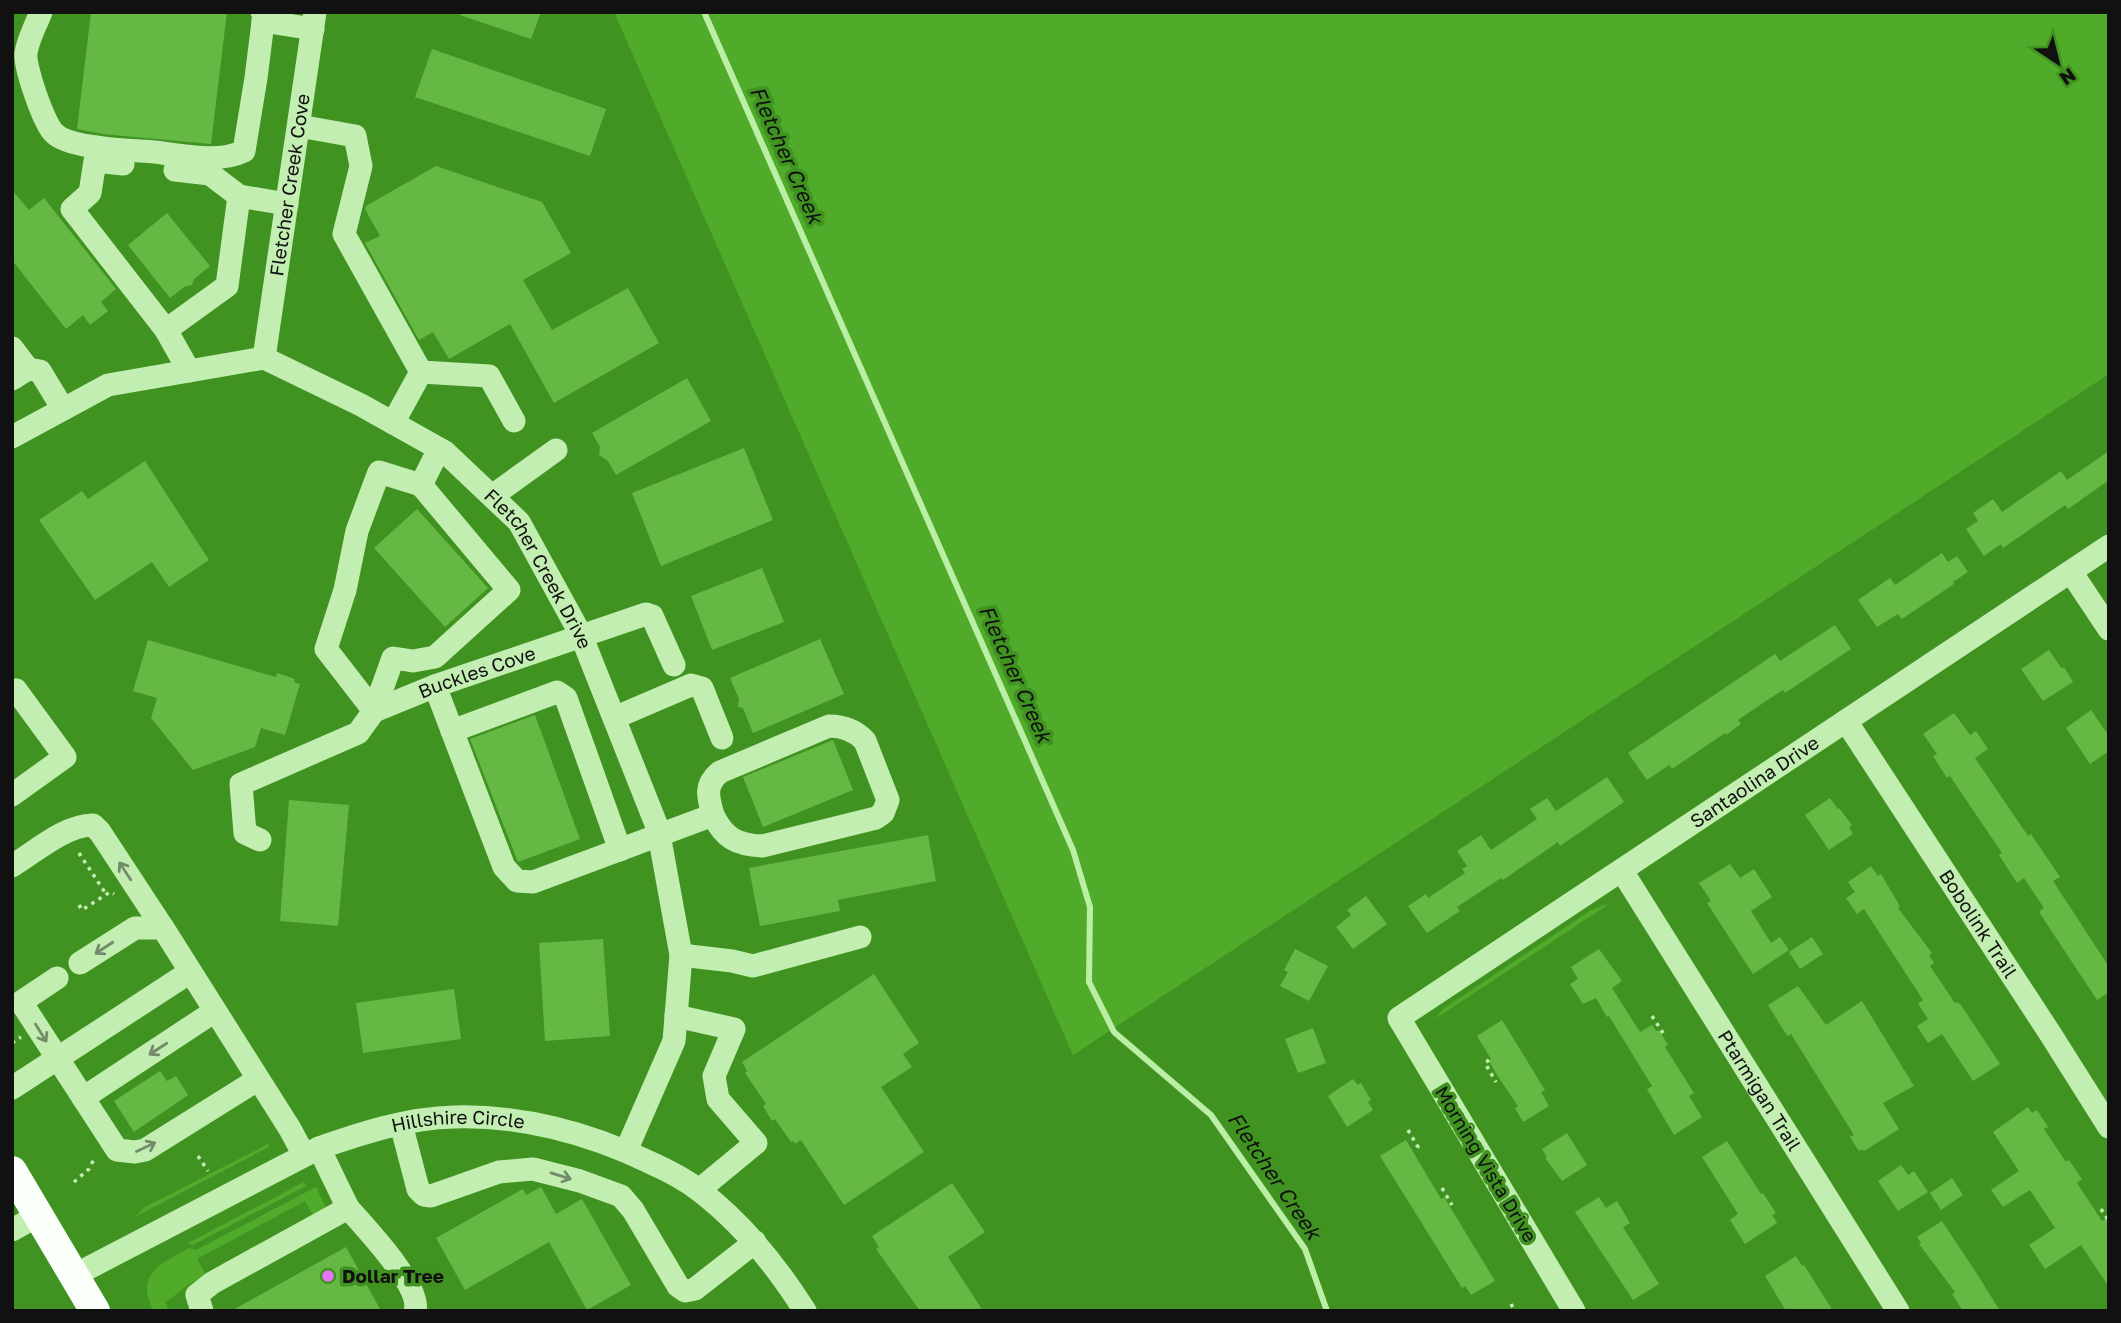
<svg xmlns="http://www.w3.org/2000/svg" width="2121" height="1323" font-family="'Golos Text',sans-serif">
<rect width="100%" height="100%" fill="#409320"/>
<g fill="#4fab29">
<polygon points="614,12 2109,12 2109,374 1073,1055"/>
<polygon points="1607,904 1606,906 1435,1019 1443,1009 1591,910"/>
<polygon points="268,1144 269,1147 135,1217 145,1207"/>
<polygon points="304,1182 306,1186 193,1245 188,1243"/>
<path d="M316,1187L326,1208L313,1215L305,1201L197,1259L205,1273C200,1280 192,1282 185,1287C178,1292 173,1298 165,1302L169,1311H154C133,1275 162,1263 189,1248L196,1250Z"/>
</g>
<g fill="none" stroke-linecap="round" stroke-linejoin="round">
<polyline stroke="#bcefa6" stroke-width="6" points="704,12 1073,850 1090,907 1089,982 1114,1032 1211,1115 1305,1249 1327,1311"/>
</g>
<g fill="#66b844">
<polygon points="91,12 227,12 211,144 103,134 77,129"/>
<polygon points="460,12 541,12 531,39 460,15"/>
<polygon points="432,49 606,109 590,156 415,97"/>
<polygon points="436,166 542,202 571,253 523,280 552,330 628,288 659,343 554,403 510,324 449,359 433,332 419,340 365,243 380,236 365,209 366,206"/>
<polygon points="12,190 29,210 44,198 116,289 101,302 108,311 90,325 83,315 66,329 12,260"/>
<polygon points="167,213 210,266 194,279 192,285 184,287 170,298 128,245"/>
<polygon points="687,378 711,421 616,475 608,461 599,455 600,447 592,433"/>
<polygon points="744,448 773,520 661,566 632,493"/>
<polygon points="2109,451 2109,480 2068,509 2065,505 2003,548 2001,544 1984,556 1966,529 1978,521 1973,513 1993,499 2002,512 2061,471 2067,480"/>
<polygon points="145,461 209,560 169,587 152,562 95,600 39,520 82,491 88,499"/>
<polygon points="417,509 488,588 445,627 374,548"/>
<polygon points="1942,553 1948,562 1957,556 1968,572 1953,582 1954,584 1902,619 1898,614 1877,627 1858,600 1890,578 1895,585"/>
<polygon points="762,568 784,622 712,650 691,596"/>
<polygon points="1835,625 1851,649 1785,693 1783,690 1766,701 1738,720 1741,724 1726,735 1725,733 1672,769 1669,765 1647,780 1628,753 1775,654 1780,661"/>
<polygon points="820,639 844,694 753,733 743,708 738,707 739,699 730,678"/>
<polygon points="148,640 276,677 277,673 295,679 294,682 300,684 285,735 261,728 255,747 193,770 151,718 157,698 133,691"/>
<polygon points="2049,650 2062,669 2064,667 2073,682 2043,701 2021,669"/>
<polygon points="2091,710 2109,736 2109,751 2090,764 2066,728"/>
<polygon points="1954,713 1970,735 1976,731 1988,749 1975,758 2028,836 2031,834 2060,877 2053,881 2109,967 2109,992 2097,1000 2039,912 2044,908 2024,878 2017,883 1999,855 2002,853 1950,776 1947,778 1933,756 1937,754 1923,734"/>
<polygon points="535,715 580,839 518,862 470,739"/>
<polygon points="833,740 853,790 763,827 743,777"/>
<polygon points="1607,777 1624,802 1560,846 1558,842 1503,880 1501,878 1457,907 1460,911 1427,933 1408,906 1426,894 1428,898 1465,873 1462,869 1467,866 1457,851 1481,835 1491,850 1537,819 1530,809 1547,798 1556,811"/>
<polygon points="1830,798 1838,809 1839,808 1852,825 1849,827 1853,834 1829,850 1805,815"/>
<polygon points="289,800 349,805 338,926 280,921"/>
<polygon points="928,835 936,881 838,900 840,911 760,926 749,868"/>
<polygon points="1730,864 1740,878 1754,869 1772,897 1751,911 1771,943 1780,937 1789,950 1753,974 1707,903 1711,901 1699,883"/>
<polygon points="1871,866 1878,876 1881,874 1900,906 1898,908 1932,953 1929,955 1934,963 1930,966 1955,1003 1957,1002 1961,1005 2000,1064 1973,1081 1942,1034 1928,1043 1917,1026 1928,1019 1918,1004 1923,1000 1864,909 1857,914 1846,898 1855,892 1848,882"/>
<polygon points="1366,896 1387,924 1353,949 1336,927 1351,915 1347,910"/>
<polygon points="1812,937 1823,954 1800,969 1789,952"/>
<polygon points="603,939 610,1036 545,1041 539,943"/>
<polygon points="1295,949 1328,966 1309,1001 1280,986 1288,972 1284,970"/>
<polygon points="1599,949 1622,981 1612,988 1640,1032 1652,1025 1656,1031 1659,1030 1668,1045 1665,1047 1694,1093 1689,1096 1702,1117 1674,1135 1647,1089 1652,1086 1609,1016 1607,1017 1596,998 1583,1004 1570,984 1578,979 1571,967"/>
<polygon points="874,974 919,1043 903,1054 912,1067 881,1087 924,1152 844,1205 801,1140 795,1144 793,1141 791,1142 775,1119 772,1121 763,1106 766,1104 745,1073 747,1071 742,1062"/>
<polygon points="1798,986 1826,1025 1862,1001 1914,1086 1883,1103 1899,1129 1864,1151 1862,1149 1859,1151 1850,1137 1854,1135 1819,1079 1791,1034 1788,1036 1784,1031 1768,1005"/>
<polygon points="454,989 461,1039 363,1053 356,1003"/>
<polygon points="1502,1020 1545,1090 1541,1092 1549,1106 1523,1122 1515,1108 1518,1106 1497,1075 1489,1061 1491,1059 1477,1036"/>
<polygon points="1313,1028 1326,1063 1298,1073 1285,1039"/>
<polygon points="160,1071 167,1081 176,1076 188,1095 134,1132 114,1101"/>
<polygon points="1353,1079 1358,1085 1361,1083 1371,1100 1368,1102 1373,1110 1347,1127 1328,1096"/>
<polygon points="2028,1107 2032,1113 2037,1110 2048,1127 2044,1129 2066,1162 2069,1160 2082,1179 2077,1183 2102,1221 2109,1217 2109,1287 2081,1245 2045,1269 2029,1245 2055,1228 2030,1190 2003,1207 1991,1190 2019,1171 1993,1132"/>
<polygon points="1567,1133 1587,1165 1562,1181 1545,1158 1547,1157 1542,1149"/>
<polygon points="1406,1140 1441,1199 1444,1197 1495,1281 1471,1295 1465,1286 1462,1288 1380,1156"/>
<polygon points="1727,1141 1761,1194 1763,1193 1776,1213 1772,1215 1777,1223 1745,1244 1730,1220 1738,1214 1702,1157"/>
<polygon points="1901,1165 1908,1175 1914,1171 1928,1192 1898,1211 1878,1181"/>
<polygon points="1952,1178 1963,1195 1941,1210 1930,1193"/>
<polygon points="952,1183 985,1232 948,1257 983,1311 920,1311 876,1249 879,1247 872,1236"/>
<polygon points="541,1187 556,1214 582,1199 631,1285 587,1310 549,1242 465,1290 436,1238 523,1189 526,1195"/>
<polygon points="1599,1197 1606,1208 1617,1201 1630,1223 1623,1227 1659,1284 1633,1300 1575,1212"/>
<polygon points="1942,1221 1979,1277 2000,1311 1963,1311 1952,1294 1955,1292 1919,1244 1921,1243 1917,1237"/>
<polygon points="346,1247 381,1311 231,1311"/>
<polygon points="1796,1256 1802,1266 1804,1265 1833,1311 1786,1311 1765,1276"/>
</g>
<g fill="none" stroke-linecap="round" stroke-linejoin="round">
<g stroke="#c3eeb2" stroke-width="3.5" stroke-dasharray="3.5 5" stroke-linecap="butt">
<polyline points="79,853 106,894"/>
<polyline points="79,905 82,910 110,892 114,894"/>
<polyline points="1652,1016 1663,1033"/>
<polyline points="12,1043 21,1037"/>
<polyline points="1489,1060 1485,1063 1496,1082"/>
<polyline points="1408,1130 1418,1147 1417,1148"/>
<polyline points="198,1156 208,1171"/>
<polyline points="74,1182 89,1169 95,1157"/>
<polyline points="1442,1188 1452,1205"/>
<polyline points="2101,1209 2109,1221"/>
<polyline points="1511,1304 1515,1311"/>
</g>
<g stroke="#c3eeb2" stroke-width="23">
<path d="M41,12C36,25 28,39 26,53C24,66 44,124 54,133C69,149 131,150 154,152C182,155 218,164 244,151L256,78L264,14L262,12"/>
<polyline points="263,21 313,29"/>
<polyline points="299,126 355,136 361,166 344,234 421,372 393,423"/>
<polyline points="123,164 95,161 90,193 72,209 166,330"/>
<polyline points="175,170 210,174 239,196"/>
<polyline points="12,348 28,369"/>
<path id="s1" d="M264,358L315,12"/>
<polyline points="189,371 166,330 227,286 239,196 287,204"/>
<polyline points="421,372 489,376 514,421"/>
<polyline points="12,379 28,369 40,371 63,409"/>
<path id="s2" d="M12,437L108,385L264,358L361,405L445,452L519,522L581,635L658,829L681,955L674,1041L626,1151"/>
<polyline points="492,496 556,450"/>
<polyline points="2071,572 2109,629"/>
<path d="M435,686L504,867L517,881L533,882L713,815C724,838 737,845 762,846L876,818L883,813L888,800L865,741C855,730 843,726 829,726L720,772C704,785 708,797 713,815"/>
<polyline points="12,693 16,690 65,757 12,795"/>
<path id="s3" d="M374,711L435,686L646,614L652,616L674,665"/>
<polyline points="374,711 326,649 345,590 357,531 379,472 421,485"/>
<polyline points="614,718 691,685 702,688 722,738"/>
<path id="s4" d="M1846,721L2051,1035L2109,1127"/>
<polyline points="452,731 557,692 566,698 620,850"/>
<polyline points="260,840 245,833 241,784 358,733 374,711 393,658 413,661 435,657 509,590 421,485 439,449"/>
<path d="M12,866C35,852 65,825 93,825L100,832L163,928"/>
<path id="s5" d="M1622,871L1898,1311"/>
<polyline points="681,955 732,961 753,966 860,937"/>
<polyline points="80,963 135,928 163,928 290,1129 304,1155"/>
<polyline points="57,978 21,1002 117,1150 135,1152 145,1150 257,1080"/>
<polyline points="676,1016 734,1029 714,1076 718,1099 756,1143 699,1190"/>
<polyline points="12,1088 190,972"/>
<polyline points="83,1098 215,1011"/>
<polyline points="401,1124 418,1189 424,1195 431,1196 499,1172 533,1169 580,1181 621,1196 633,1210 678,1286 685,1291 695,1289 755,1242"/>
<polyline points="319,1148 348,1208"/>
<polyline points="12,1230 39,1215"/>
<path id="s6" d="M75,1275L319,1148C362,1133 408,1118 454,1117C521,1115 589,1133 649,1162C667,1170 685,1179 700,1191C743,1224 776,1265 805,1311"/>
<path d="M202,1311L197,1295L212,1283L348,1208C365,1227 422,1287 415,1311"/>
<path id="s7" d="M1574,1311L1399,1018L2109,546"/>
</g>
<polyline stroke="#fafff9" stroke-width="30" points="12,1171 95,1311"/>
</g>
<defs><path id="oneway-shaft" d="M-6 0H5M1.5-3L5.5 0L1.5 3" fill="none" stroke-width="1.6" stroke-linecap="round" stroke-linejoin="round" transform="scale(1.75)"/></defs>
<g stroke="#738b6a">
<use href="#oneway-shaft" transform="translate(125 871) rotate(-123)"/>
<use href="#oneway-shaft" transform="translate(104 948) rotate(147)"/>
<use href="#oneway-shaft" transform="translate(41 1033) rotate(58)"/>
<use href="#oneway-shaft" transform="translate(158 1049) rotate(147)"/>
<use href="#oneway-shaft" transform="translate(146 1147) rotate(-25)"/>
<use href="#oneway-shaft" transform="translate(561 1176) rotate(17)"/>
</g>
<circle fill="#e973fb" stroke="#409320" stroke-width="2.5" cx="328" cy="1276" r="7"/>
<g text-anchor="middle" stroke-width="7" stroke-linejoin="round" paint-order="stroke">
<g font-size="19" fill="#111" stroke="#409320">
<text dy="7" stroke="none"><textPath href="#s1" startOffset="175">Fletcher Creek Cove</textPath></text>
<text dy="7" stroke="none"><textPath href="#s2" startOffset="623">Fletcher Creek Drive</textPath></text>
<text dy="7" stroke="none"><textPath href="#s3" startOffset="110">Buckles Cove</textPath></text>
<text dy="7" stroke="none"><textPath href="#s7" startOffset="768">Santaolina Drive</textPath></text>
<text dy="7" stroke="none"><textPath href="#s4" startOffset="242">Bobolink Trail</textPath></text>
<text dy="7" stroke="none"><textPath href="#s5" startOffset="259">Ptarmigan Trail</textPath></text>
<text dy="7" stroke="none"><textPath href="#s6" startOffset="418">Hillshire Circle</textPath></text>
<text transform="translate(1486 1164) rotate(59)" y="7">Morning Vista Drive</text>
</g>
<g font-size="19" font-weight="bold" fill="#111" stroke="#409320" text-anchor="start">
<text x="342" y="1283">Dollar Tree</text>
</g>
<g font-size="21" font-style="italic" fill="#111" stroke="#409320">
<text transform="translate(786 155) rotate(66)" y="7">Fletcher Creek</text>
<text transform="translate(1015 674) rotate(66)" y="7">Fletcher Creek</text>
<text transform="translate(1274 1176) rotate(56)" y="7">Fletcher Creek</text>
</g>
</g>
<rect width="2121" height="1323" fill="none" stroke="#111111" stroke-width="28"/>
<g transform="translate(2058 63) rotate(145)" stroke="#409320" stroke-width="5" paint-order="stroke">
<path d="M0-5L12 26L0 18L-12 26Z" fill="#111111"/>
<text y="-10" font-size="19" font-weight="bold" text-anchor="middle" fill="#111111">N</text>
</g>
</svg>
